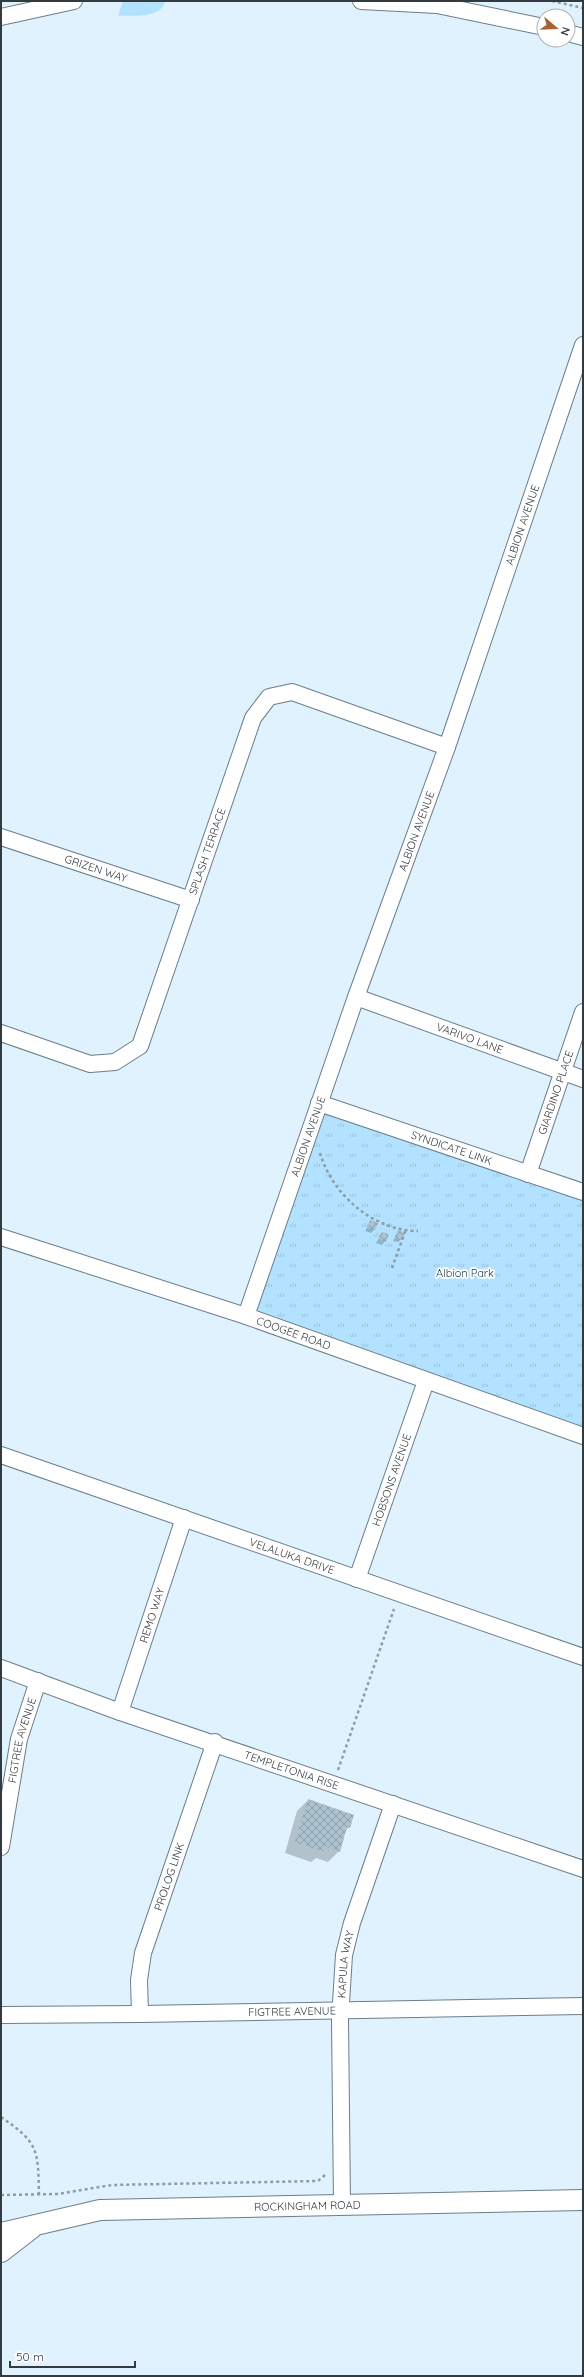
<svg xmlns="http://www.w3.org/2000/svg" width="584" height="2377" font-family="Quicksand,sans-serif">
<defs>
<pattern id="park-tufts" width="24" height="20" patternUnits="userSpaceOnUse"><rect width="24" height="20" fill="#b2e2ff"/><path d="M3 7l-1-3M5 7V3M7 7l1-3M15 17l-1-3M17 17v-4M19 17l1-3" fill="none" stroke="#9ac3dc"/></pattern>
<pattern id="building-cross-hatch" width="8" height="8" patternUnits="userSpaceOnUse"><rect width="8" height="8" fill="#acc2cf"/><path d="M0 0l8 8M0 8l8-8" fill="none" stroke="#8d9faa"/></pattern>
</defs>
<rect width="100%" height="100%" fill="#e0f2fd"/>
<path fill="#b2e2ff" d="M123,1H165C162,19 132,15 118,16Z"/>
<polygon fill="url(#park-tufts)" points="319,1103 583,1192 583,1436 246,1316"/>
<g fill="#0003">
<polygon points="371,1221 375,1229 371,1233 365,1231"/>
<polygon points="398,1232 401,1239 398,1242 393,1241"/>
<polygon points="382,1233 385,1241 382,1245 376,1243"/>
<polygon points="308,1800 349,1827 345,1831 339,1851 328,1862 316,1858 311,1862 285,1853 297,1811"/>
</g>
<g fill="url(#building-cross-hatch)">
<polygon points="370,1220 378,1223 375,1230 368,1227"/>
<polygon points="398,1230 404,1233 402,1240 395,1237"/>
<polygon points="381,1232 389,1234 386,1242 379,1239"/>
<polygon points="308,1799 354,1815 350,1828 347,1827 340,1852 325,1846 323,1852 295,1842"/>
</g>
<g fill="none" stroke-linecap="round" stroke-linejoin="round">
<g stroke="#6a7e8a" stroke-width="18">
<g id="minor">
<polyline points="361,1 437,5 544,27"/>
<polyline points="1,17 74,1"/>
<polyline points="568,33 583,37"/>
<path id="s1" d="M1,837L191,900"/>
<path id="s2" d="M356,997L583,1079"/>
<path id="s3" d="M1,1033L90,1064L115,1062L140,1046L253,718L269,697L292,692L447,747"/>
<path id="s4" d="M319,1103L583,1192"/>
<path id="s5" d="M528,1174L583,1012"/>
<path id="s6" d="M1,1237L246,1316L583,1436"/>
<path id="s7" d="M246,1316L356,997L447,747L583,345"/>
<path id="s8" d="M1,1455L583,1657"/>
<path id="s9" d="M357,1579L426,1381"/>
<path id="s10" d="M1,1668L120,1712L583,1869"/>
<path id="s11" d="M120,1712L184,1518"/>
<path id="s12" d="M1,1847L19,1739L38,1681"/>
<path id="s13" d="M140,2014L139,1980L143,1953L215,1742"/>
<path id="s14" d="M1,2015L140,2014L583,2006"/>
<path id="s15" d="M342,2204L340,2019L344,1955L352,1923L393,1804"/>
</g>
</g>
<g stroke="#6a7e8a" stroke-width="22">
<g id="major">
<path id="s16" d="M1,2233L100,2210L583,2200"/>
<polyline points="1,2252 32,2228"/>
</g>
</g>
<g stroke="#8e9ca4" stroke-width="2.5" stroke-dasharray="3 3" stroke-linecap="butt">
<polyline points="552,1 583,8"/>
<path d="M320,1153C332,1194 373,1231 418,1231"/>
<polyline points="392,1268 406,1229"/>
<polyline points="338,1770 394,1609"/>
<path d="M1,2117C39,2143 38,2150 39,2195"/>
<polyline points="1,2195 58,2194 112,2185 318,2181 325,2175"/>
</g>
<use href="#minor" stroke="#fff" stroke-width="16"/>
<use href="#major" stroke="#fff" stroke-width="20"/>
</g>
<g text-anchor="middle" stroke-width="3.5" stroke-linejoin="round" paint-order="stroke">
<g font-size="11" fill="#333b41" stroke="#fff">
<text dy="4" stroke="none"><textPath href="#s7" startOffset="838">ALBION AVENUE</textPath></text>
<text dy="4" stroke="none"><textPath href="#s7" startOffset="514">ALBION AVENUE</textPath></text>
<text dy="4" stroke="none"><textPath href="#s3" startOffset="355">SPLASH TERRACE</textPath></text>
<text dy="4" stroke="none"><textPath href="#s1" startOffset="100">GRIZEN WAY</textPath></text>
<text dy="4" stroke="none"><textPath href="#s2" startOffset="121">VARIVO LANE</textPath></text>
<text dy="4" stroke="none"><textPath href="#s5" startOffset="86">GIARDINO PLACE</textPath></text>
<text dy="4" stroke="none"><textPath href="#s7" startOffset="190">ALBION AVENUE</textPath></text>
<text dy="4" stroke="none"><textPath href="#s4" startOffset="140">SYNDICATE LINK</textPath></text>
<text dy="4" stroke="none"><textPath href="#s6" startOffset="308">COOGEE ROAD</textPath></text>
<text dy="4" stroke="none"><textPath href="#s9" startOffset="105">HOBSONS AVENUE</textPath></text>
<text dy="4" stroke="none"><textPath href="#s8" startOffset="308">VELALUKA DRIVE</textPath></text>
<text dy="4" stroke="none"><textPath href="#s11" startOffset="102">REMO WAY</textPath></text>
<text dy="4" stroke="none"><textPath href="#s12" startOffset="109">FIGTREE AVENUE</textPath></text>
<text dy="4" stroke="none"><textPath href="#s10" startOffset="308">TEMPLETONIA RISE</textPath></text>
<text dy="4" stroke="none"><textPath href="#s13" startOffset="142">PROLOG LINK</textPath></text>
<text dy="4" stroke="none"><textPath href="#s15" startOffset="240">KAPULA WAY</textPath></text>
<text dy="4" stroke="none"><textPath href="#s14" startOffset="291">FIGTREE AVENUE</textPath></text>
<text dy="4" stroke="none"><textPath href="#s16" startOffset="309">ROCKINGHAM ROAD</textPath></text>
</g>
<g font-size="11" fill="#173748" stroke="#fff">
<text x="465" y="1277">Albion Park</text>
</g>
</g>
<rect width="584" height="2377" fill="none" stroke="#333b41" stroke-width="4"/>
<g transform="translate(556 28) rotate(109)"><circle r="19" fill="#ffffff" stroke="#adb1b3"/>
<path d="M0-3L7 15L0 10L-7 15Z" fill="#a76332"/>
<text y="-6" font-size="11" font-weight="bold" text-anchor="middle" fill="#333b41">N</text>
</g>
<path d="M10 2361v6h125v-6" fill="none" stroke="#333b41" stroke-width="2"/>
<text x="16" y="2361" font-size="12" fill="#333b41" stroke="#ffffff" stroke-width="3" paint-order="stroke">50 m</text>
</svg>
